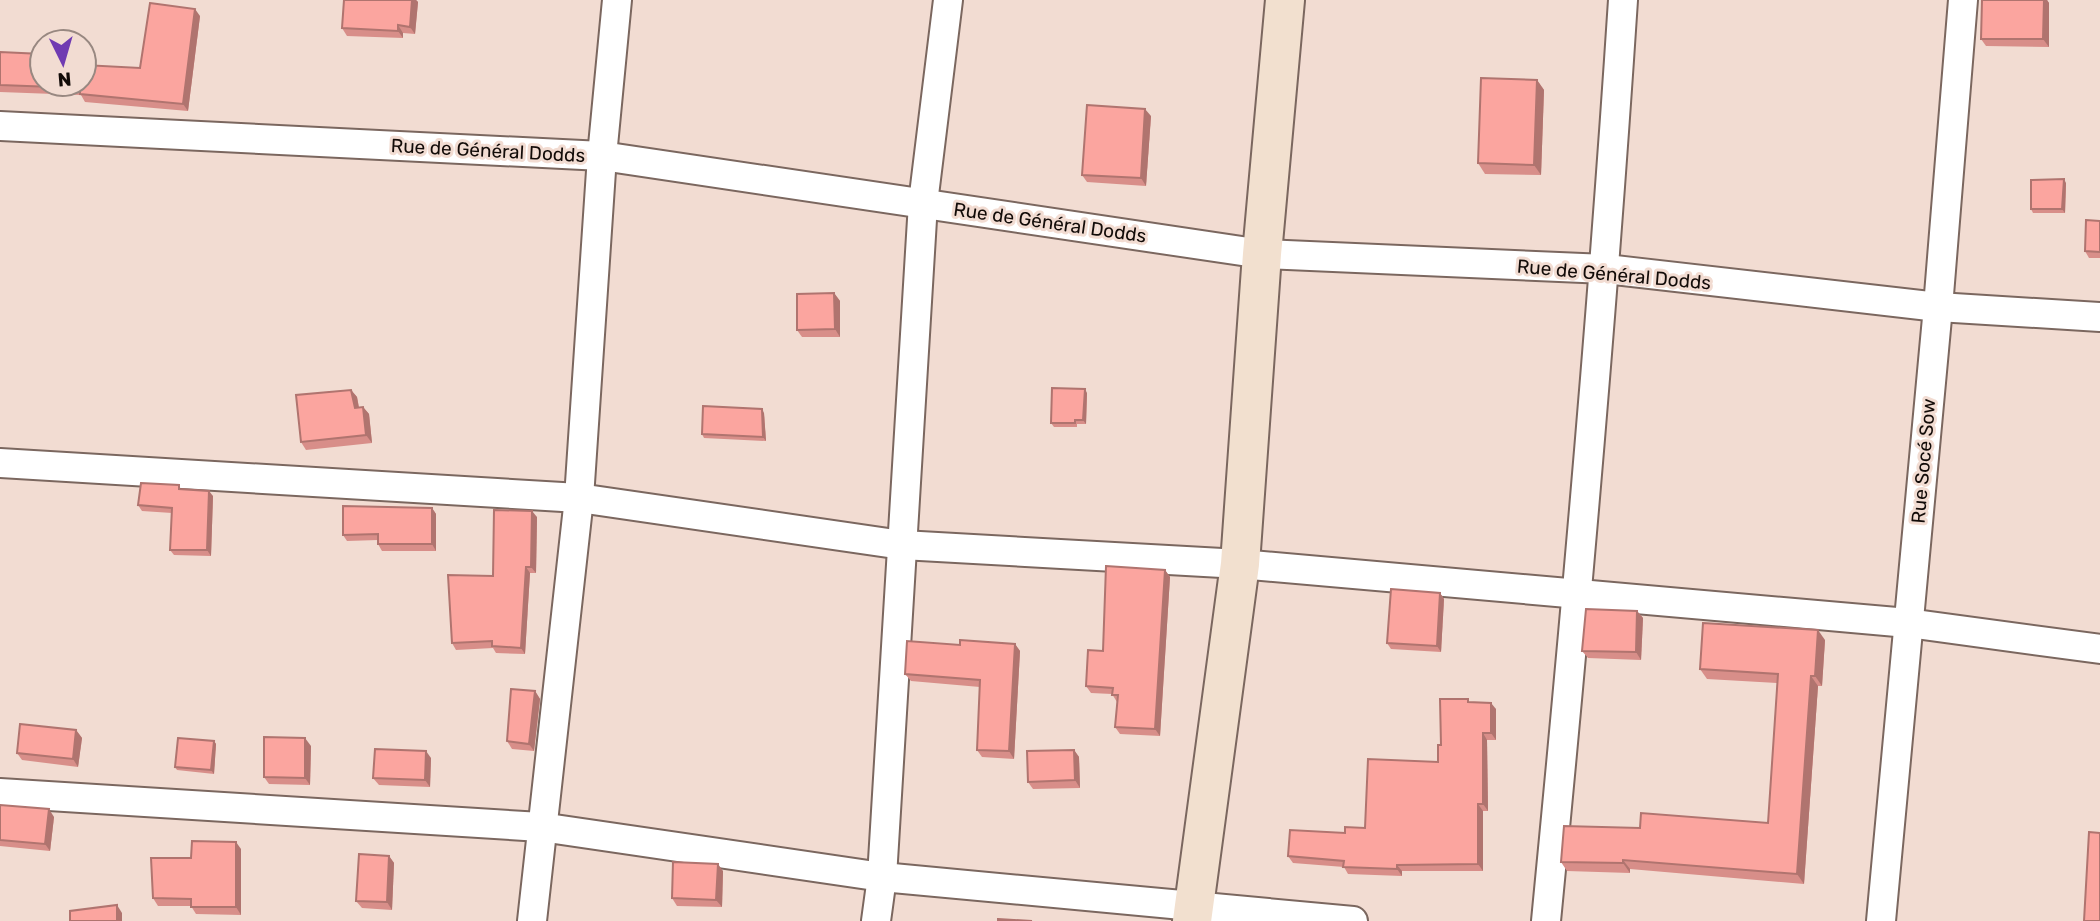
<svg xmlns="http://www.w3.org/2000/svg" width="2100" height="921" font-family="Rubik,sans-serif">
<rect width="100%" height="100%" fill="#f2dcd2"/>
<g fill="none" stroke-linecap="round" stroke-linejoin="round">
<g stroke="#7b675f" stroke-width="32">
<g id="street">
<polyline points="0,126 602,156 1262,254 1606,269 1938,307 2100,317"/>
<polyline points="0,463 579,498 902,545 1240,564 1908,623 2100,649"/>
<polyline points="0,793 541,827 882,877 1353,921"/>
<polyline points="532,921 579,498 602,156 617,0"/>
<polyline points="876,921 882,877 923,203 948,0"/>
<path d="M1546,921C1576,614 1603,308 1623,0"/>
<polyline points="1881,921 1938,307 1963,0"/>
</g>
</g>
<g stroke="#7b675f" stroke-width="42">
<polyline id="secondary" points="1192,921 1240,564 1262,254 1285,0"/>
</g>
<use href="#street" stroke="#fff" stroke-width="28"/>
<use href="#secondary" stroke="#f2e0cf" stroke-width="38"/>
</g>
<g fill="#d88e89">
<polygon points="344,0 416,0 418,2 415,34 403,33 403,38 347,36 342,28"/>
<polygon points="1982,0 2047,0 2049,3 2049,47 1986,46 1981,39"/>
<polygon points="200,16 188,111 85,102 81,95 0,92 0,52 42,84 140,68"/>
<polygon points="1537,80 1544,90 1541,175 1485,174 1478,163"/>
<polygon points="1151,116 1146,186 1087,182 1082,175"/>
<polygon points="2066,183 2065,213 2033,213 2031,209"/>
<polygon points="2100,221 2100,258 2089,258 2085,251"/>
<polygon points="834,293 840,301 840,337 802,337 797,330"/>
<polygon points="351,390 357,397 359,407 363,407 369,414 372,443 306,450 301,442"/>
<polygon points="1087,393 1086,424 1077,424 1077,427 1054,427 1051,423"/>
<polygon points="764,413 766,441 704,438 702,434"/>
<polygon points="182,489 213,496 211,556 174,555 170,550 172,513 142,511 138,505"/>
<polygon points="432,508 436,514 436,551 382,551 378,544 378,540 347,541 343,535"/>
<polygon points="537,517 536,573 530,573 525,654 496,653 493,648 456,650 452,643 493,576"/>
<polygon points="1165,570 1170,577 1160,736 1120,734 1115,727 1117,702 1112,694 1091,693 1086,686 1103,651"/>
<polygon points="1440,593 1444,599 1441,652 1391,649 1387,643"/>
<polygon points="1637,611 1643,618 1641,660 1588,658 1582,651"/>
<polygon points="1825,640 1822,686 1818,686 1804,884 1630,869 1630,873 1567,871 1561,862 1640,828 1768,823 1777,683 1707,679 1700,669"/>
<polygon points="1015,644 1020,651 1014,759 982,757 977,750 980,687 911,681 905,674 960,645"/>
<polygon points="535,691 540,699 534,751 512,749 507,741"/>
<polygon points="1470,702 1496,709 1496,740 1487,740 1488,811 1483,811 1483,871 1402,871 1402,876 1348,874 1344,867 1293,863 1288,856 1345,833 1365,828 1438,762 1441,745"/>
<polygon points="76,730 82,738 78,767 22,760 17,753"/>
<polygon points="214,741 216,744 214,774 177,770 175,767"/>
<polygon points="311,746 310,785 269,784 264,777"/>
<polygon points="1074,750 1079,757 1080,788 1033,789 1028,782"/>
<polygon points="431,758 430,787 379,785 373,778"/>
<polygon points="0,805 54,817 50,851 0,846"/>
<polygon points="241,849 241,915 196,914 191,906 158,906 153,898 191,858"/>
<polygon points="389,856 394,863 392,910 362,908 356,901"/>
<polygon points="723,871 722,907 677,906 672,898"/>
</g>
<g fill="#b0746f">
<polygon points="412,0 416,0 418,2 415,34 410,27"/>
<polygon points="2044,0 2047,0 2049,3 2049,47 2043,39"/>
<polygon points="195,9 200,16 188,111 183,104"/>
<polygon points="398,25 403,33 403,38 398,31"/>
<polygon points="1537,80 1544,90 1541,175 1534,165"/>
<polygon points="1145,109 1151,116 1146,186 1141,178"/>
<polygon points="2064,179 2066,183 2065,213 2062,209"/>
<polygon points="834,293 840,301 840,337 835,329"/>
<polygon points="1085,389 1087,393 1086,424 1083,420"/>
<polygon points="351,390 357,397 360,415 355,408"/>
<polygon points="363,407 369,414 372,443 366,435"/>
<polygon points="762,409 764,413 766,441 763,437"/>
<polygon points="209,491 213,496 211,556 207,550"/>
<polygon points="432,508 436,514 436,551 432,544"/>
<polygon points="532,511 537,517 536,573 531,567"/>
<polygon points="526,567 530,573 525,654 521,648"/>
<polygon points="1165,570 1170,577 1160,736 1155,729"/>
<polygon points="1440,593 1444,599 1441,652 1437,646"/>
<polygon points="1637,611 1643,618 1641,660 1636,652"/>
<polygon points="1818,630 1825,640 1822,686 1815,676"/>
<polygon points="1015,644 1020,651 1014,759 1009,751"/>
<polygon points="1811,676 1818,686 1804,884 1797,874"/>
<polygon points="535,691 540,699 534,751 529,744"/>
<polygon points="1491,703 1496,709 1496,740 1491,733"/>
<polygon points="76,730 82,738 78,767 73,759"/>
<polygon points="1483,733 1487,740 1488,811 1483,804"/>
<polygon points="305,738 311,746 310,785 305,778"/>
<polygon points="214,741 216,744 214,774 211,770"/>
<polygon points="1074,750 1079,757 1080,788 1075,780"/>
<polygon points="426,751 431,758 430,787 425,780"/>
<polygon points="1478,804 1483,811 1483,871 1478,864"/>
<polygon points="49,809 54,817 50,851 45,844"/>
<polygon points="236,842 241,849 241,915 236,907"/>
<polygon points="389,856 394,863 392,910 387,902"/>
<polygon points="1623,860 1630,869 1630,873 1623,863"/>
<polygon points="718,864 723,871 722,907 716,900"/>
<polygon points="1397,865 1402,871 1402,876 1397,869"/>
<polygon points="117,905 122,913 122,921 117,921"/>
</g>
<g fill="#fba59f" stroke="#b0746f" stroke-width="2">
<polygon points="344,0 412,0 410,27 398,25 398,31 342,28"/>
<polygon points="1982,0 2044,0 2043,39 1981,39"/>
<polygon points="150,3 195,9 183,104 80,94 80,88 0,85 0,52 42,54 42,84 84,84 84,65 140,68"/>
<polygon points="1481,78 1537,80 1534,165 1478,163"/>
<polygon points="1087,105 1145,109 1141,178 1082,175"/>
<polygon points="2064,179 2062,209 2031,209 2031,180"/>
<polygon points="2086,220 2100,221 2100,252 2085,251"/>
<polygon points="834,293 835,329 797,330 797,294"/>
<polygon points="1052,388 1085,389 1083,420 1075,420 1075,423 1051,423"/>
<polygon points="351,390 355,408 363,407 366,435 301,442 296,395"/>
<polygon points="703,406 762,409 763,437 702,434"/>
<polygon points="141,483 179,485 179,489 209,491 207,550 170,550 172,508 138,505"/>
<polygon points="343,506 432,508 432,544 378,544 378,534 343,535"/>
<polygon points="494,510 532,511 531,567 526,567 521,648 492,646 492,641 452,643 448,575 493,576"/>
<polygon points="1106,566 1165,570 1155,729 1115,727 1118,695 1112,695 1113,688 1086,686 1088,650 1103,651"/>
<polygon points="1391,589 1440,593 1437,646 1387,643"/>
<polygon points="1586,609 1637,611 1636,652 1582,651"/>
<polygon points="1703,623 1818,630 1815,676 1811,676 1797,874 1623,860 1623,863 1561,862 1564,826 1640,828 1641,813 1768,823 1778,674 1700,669"/>
<polygon points="960,640 1015,644 1009,751 977,750 980,680 905,674 907,641 960,645"/>
<polygon points="511,689 535,691 529,744 507,741"/>
<polygon points="1440,699 1468,699 1468,702 1491,703 1491,733 1483,733 1483,804 1478,804 1478,864 1397,865 1397,869 1343,867 1344,861 1288,856 1290,830 1345,833 1345,827 1365,828 1368,759 1438,762 1438,745 1441,745"/>
<polygon points="20,724 76,730 73,759 17,753"/>
<polygon points="264,737 305,738 305,778 264,777"/>
<polygon points="178,738 214,741 211,770 175,767"/>
<polygon points="375,749 426,751 425,780 373,778"/>
<polygon points="1074,750 1075,780 1028,782 1027,751"/>
<polygon points="0,805 49,809 45,844 0,840"/>
<polygon points="2089,832 2100,833 2100,921 2084,921"/>
<polygon points="192,841 236,842 236,907 191,907 191,899 153,898 151,858 191,858"/>
<polygon points="359,854 389,856 387,902 356,901"/>
<polygon points="673,862 718,864 716,900 672,898"/>
<polygon points="117,905 117,921 70,921 70,911"/>
<polygon points="998,919 1032,921 998,921"/>
</g>
<g text-anchor="middle" stroke-width="6" stroke-linejoin="round" paint-order="stroke">
<g font-size="19" fill="#120b08" stroke="#f2dcd2">
<text transform="translate(488 150) rotate(3)" y="7">Rue de Général Dodds</text>
<text transform="translate(1050 222) rotate(8)" y="7">Rue de Général Dodds</text>
<text transform="translate(1614 274) rotate(5)" y="7">Rue de Général Dodds</text>
<text transform="translate(1923 461) rotate(-85)" y="7">Rue Socé Sow</text>
</g>
</g>
<g transform="translate(63 63) rotate(175)"><circle r="33" fill="#f2dcd2" stroke="#988881" stroke-width="2"/>
<path d="M0-5L12 26L0 18L-12 26Z" fill="#703bb2"/>
<text y="-10" font-size="19" font-weight="bold" text-anchor="middle" fill="#120b08">N</text>
</g>
</svg>
